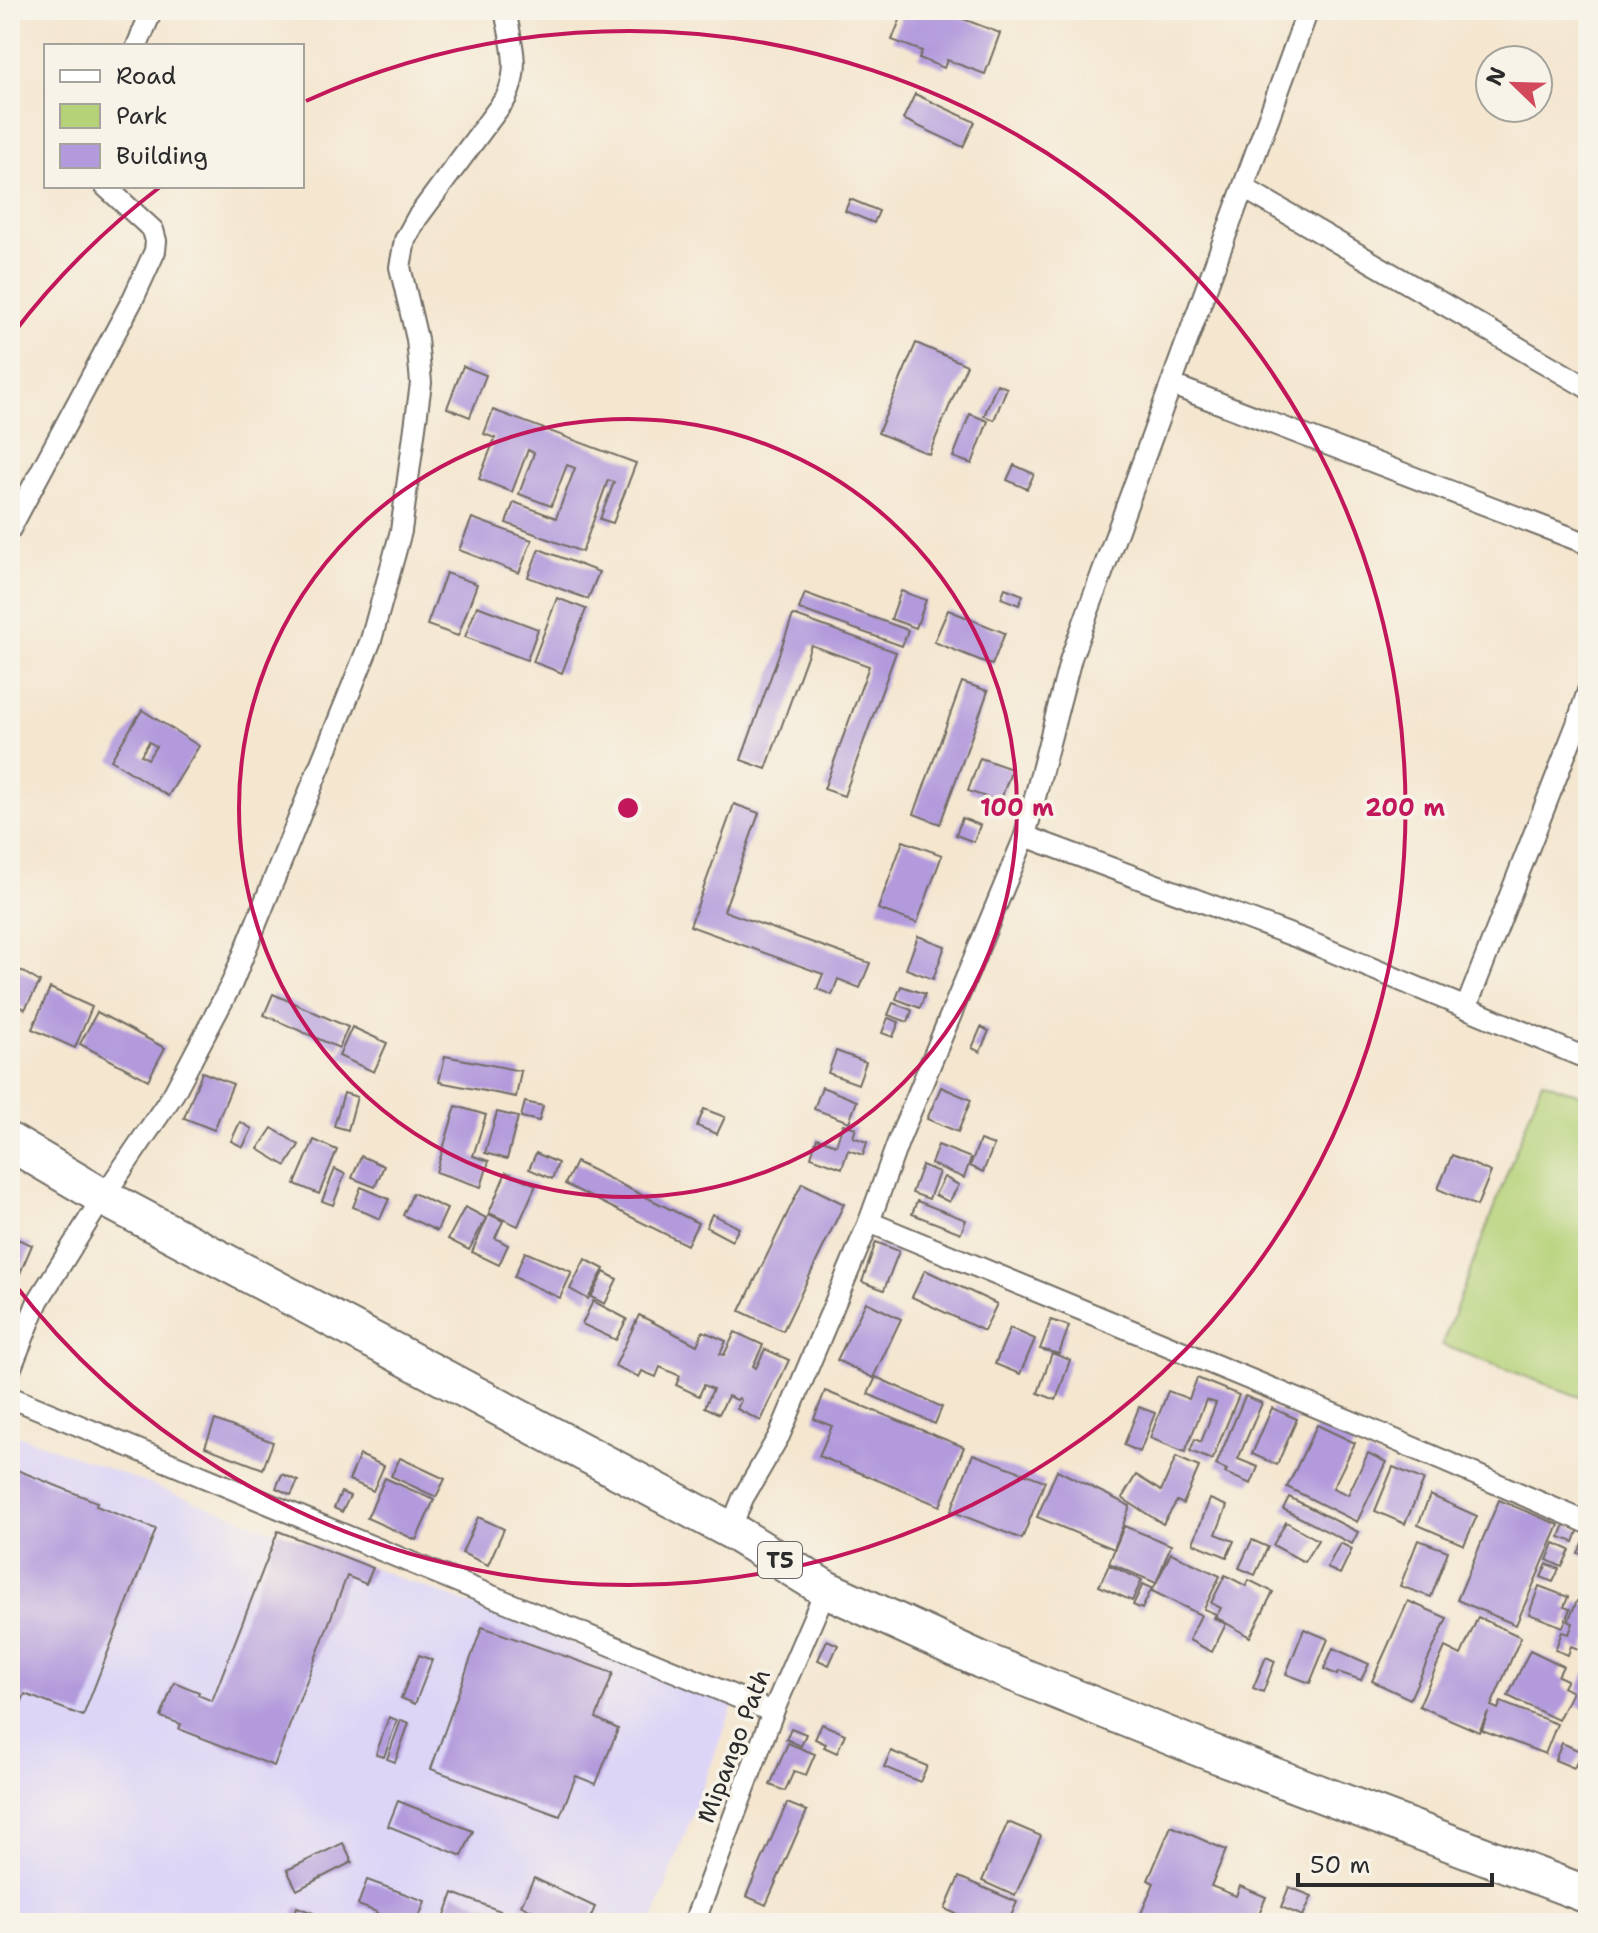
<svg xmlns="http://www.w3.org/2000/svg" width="1598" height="1933" font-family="'Shantell Sans',sans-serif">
<rect width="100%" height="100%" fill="#f7f3e8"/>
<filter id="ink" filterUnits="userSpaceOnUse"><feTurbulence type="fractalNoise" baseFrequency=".0125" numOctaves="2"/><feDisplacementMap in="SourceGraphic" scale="16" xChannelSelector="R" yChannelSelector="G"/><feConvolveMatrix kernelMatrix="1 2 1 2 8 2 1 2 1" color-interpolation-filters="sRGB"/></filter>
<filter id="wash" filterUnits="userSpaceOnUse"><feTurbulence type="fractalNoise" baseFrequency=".006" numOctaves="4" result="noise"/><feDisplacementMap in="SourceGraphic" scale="32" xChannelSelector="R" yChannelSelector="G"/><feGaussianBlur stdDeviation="1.8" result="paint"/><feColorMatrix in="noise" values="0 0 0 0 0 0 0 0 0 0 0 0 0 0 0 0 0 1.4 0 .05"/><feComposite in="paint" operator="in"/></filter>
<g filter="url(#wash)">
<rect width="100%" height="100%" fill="#f4e6cf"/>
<polygon fill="#ddd5f6" points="10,1432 734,1703 652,1923 10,1923"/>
<polygon fill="#b6d279" stroke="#707e52" stroke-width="2" points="1542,1081 1588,1098 1588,1400 1442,1345"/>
<g id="blocks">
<g fill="#b29adc" fill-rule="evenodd">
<polygon points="904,10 940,10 1000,33 985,74 947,60 944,68 919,58 922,51 892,40"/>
<polygon points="915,94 975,122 963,147 903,119"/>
<polygon points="850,199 879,211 874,223 845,211"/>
<polygon points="916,343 967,365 929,454 878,433"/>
<polygon points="463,366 486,375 470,417 447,408"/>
<polygon points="997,384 1007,388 994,420 984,416"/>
<polygon points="493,410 636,463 613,523 600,519 614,482 608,480 582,552 506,523 514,502 556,518 575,468 567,465 551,506 519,494 534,453 528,450 512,492 479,479 495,438 484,434"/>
<polygon points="970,414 988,421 972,464 953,457"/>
<polygon points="1014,465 1034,474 1027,489 1007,480"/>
<polygon points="472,518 532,540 519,573 459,550"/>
<polygon points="539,549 599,572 588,599 528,577"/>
<polygon points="446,573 477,584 458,636 427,625"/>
<polygon points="1005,588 1023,595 1019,605 1001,598"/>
<polygon points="901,591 926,600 916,628 891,619"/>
<polygon points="805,593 908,630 902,646 799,609"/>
<polygon points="557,598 586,609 562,673 533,662"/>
<polygon points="477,606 538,629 527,660 465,637"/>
<polygon points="948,610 1005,633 992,665 934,642"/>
<polygon points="793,615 896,652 844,796 824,789 869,666 811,645 766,769 741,760"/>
<polygon points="962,682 988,691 940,824 914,814"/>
<path d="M142,710L199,746L168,796L111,760ZM149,742L156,746L148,759L141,755Z"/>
<polygon points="980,758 1012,769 1000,802 968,791"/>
<polygon points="734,804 759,813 724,911 870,963 860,988 838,979 832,995 817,989 823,974 690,926"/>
<polygon points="962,818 980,825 974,842 956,835"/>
<polygon points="903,841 942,855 917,923 878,909"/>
<polygon points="918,936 945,946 933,979 906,969"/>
<polygon points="10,964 40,982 25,1009 10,1000"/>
<polygon points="901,986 925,994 920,1008 896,999"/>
<polygon points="50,988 92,1007 75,1048 32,1029"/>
<polygon points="273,994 348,1027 339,1048 264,1015"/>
<polygon points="893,1003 912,1010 908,1022 888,1015"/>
<polygon points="97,1012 165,1048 148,1080 80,1044"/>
<polygon points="888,1018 899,1022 893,1037 882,1033"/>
<polygon points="352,1027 387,1043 374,1072 339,1056"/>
<polygon points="981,1027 989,1031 980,1052 972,1048"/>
<polygon points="836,1051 866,1062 858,1084 828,1073"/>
<polygon points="445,1056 521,1071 516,1097 439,1082"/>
<polygon points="202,1072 233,1084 214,1130 184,1118"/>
<polygon points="822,1087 857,1101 849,1122 814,1109"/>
<polygon points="941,1087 971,1100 958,1132 927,1119"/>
<polygon points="344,1093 357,1097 348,1130 334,1126"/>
<polygon points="525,1102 543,1106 539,1121 521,1117"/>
<polygon points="456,1106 486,1115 473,1156 489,1161 481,1187 436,1172"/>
<polygon points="704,1109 725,1117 717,1134 697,1126"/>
<polygon points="497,1112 518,1117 507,1159 485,1153"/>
<polygon points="240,1122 252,1129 243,1147 231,1141"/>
<polygon points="843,1124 856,1128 853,1137 867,1142 863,1155 848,1150 842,1168 811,1157 817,1138 836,1145"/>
<polygon points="272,1128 299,1145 286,1166 258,1149"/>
<polygon points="314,1140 337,1150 319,1194 295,1184"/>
<polygon points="980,1140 994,1145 983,1172 970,1166"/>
<polygon points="938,1145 971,1158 964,1178 931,1164"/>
<polygon points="536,1153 558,1163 552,1179 529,1169"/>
<polygon points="1452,1155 1491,1172 1477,1206 1438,1189"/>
<polygon points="361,1156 384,1166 375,1187 352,1178"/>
<polygon points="576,1162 698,1223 687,1245 565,1184"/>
<polygon points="922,1165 939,1172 929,1199 912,1193"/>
<polygon points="335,1169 345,1174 333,1205 322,1201"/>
<polygon points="506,1172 536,1185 518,1226 489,1213"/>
<polygon points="944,1177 959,1185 949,1202 935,1195"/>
<polygon points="802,1183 844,1204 783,1331 740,1311"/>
<polygon points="361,1187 389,1199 380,1219 353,1207"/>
<polygon points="413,1193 447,1209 437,1231 403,1215"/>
<polygon points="917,1201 966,1220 961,1233 912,1214"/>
<polygon points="465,1207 486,1218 469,1250 448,1239"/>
<polygon points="489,1214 503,1221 495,1238 508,1245 499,1265 472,1252"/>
<polygon points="712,1214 739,1228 732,1241 706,1227"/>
<polygon points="10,1236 32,1245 15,1285 10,1283"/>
<polygon points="876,1242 899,1251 884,1290 862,1282"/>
<polygon points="525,1252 572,1272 560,1298 514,1277"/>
<polygon points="585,1259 604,1269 588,1299 570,1289"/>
<polygon points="925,1270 997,1304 984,1331 912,1297"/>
<polygon points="604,1272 617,1279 605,1304 591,1297"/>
<polygon points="593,1301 627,1319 616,1340 582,1324"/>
<polygon points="866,1302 901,1319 873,1378 837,1360"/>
<polygon points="639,1315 697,1345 703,1331 726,1341 720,1354 724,1355 735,1332 763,1345 753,1366 756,1368 765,1349 789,1360 761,1421 737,1409 741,1400 739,1398 737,1400 728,1396 719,1414 705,1407 713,1389 704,1385 699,1396 676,1385 680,1376 660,1367 656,1377 642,1371 639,1377 615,1366"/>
<polygon points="1051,1320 1069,1326 1059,1354 1040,1349"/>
<polygon points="1010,1328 1035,1339 1020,1374 995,1364"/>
<polygon points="1052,1353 1070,1360 1056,1400 1038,1393"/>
<polygon points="876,1377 942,1407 935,1424 868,1394"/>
<polygon points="1197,1378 1239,1395 1212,1460 1190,1451 1195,1439 1201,1442 1216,1403 1206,1400 1185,1452 1150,1438 1168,1391 1189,1399"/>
<polygon points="825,1391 964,1447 940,1506 819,1456 832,1426 814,1419"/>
<polygon points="1245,1396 1262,1403 1238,1459 1258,1467 1251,1484 1225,1473 1227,1470 1216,1465"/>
<polygon points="1139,1407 1155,1413 1140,1452 1124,1445"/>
<polygon points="1272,1408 1297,1419 1277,1465 1252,1454"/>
<polygon points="215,1420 273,1442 263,1469 205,1447"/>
<polygon points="1317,1425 1355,1443 1333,1488 1348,1495 1368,1453 1386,1462 1357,1522 1287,1487"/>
<polygon points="973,1454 1045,1481 1022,1539 951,1511"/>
<polygon points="360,1455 384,1466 373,1491 349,1480"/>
<polygon points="1176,1457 1199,1467 1183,1504 1177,1501 1163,1524 1122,1498 1136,1475 1161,1491"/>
<polygon points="400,1458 445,1479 436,1497 391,1476"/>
<polygon points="1393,1467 1424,1480 1405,1524 1375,1511"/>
<polygon points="12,1468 97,1502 96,1506 156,1529 83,1716 25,1694 19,1708 10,1704"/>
<polygon points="1057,1470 1130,1506 1114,1549 1037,1517"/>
<polygon points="282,1474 298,1481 291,1495 276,1488"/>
<polygon points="385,1478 434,1500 416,1540 367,1518"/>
<polygon points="341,1492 350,1496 342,1512 334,1508"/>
<polygon points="1430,1495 1477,1516 1464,1545 1418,1525"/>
<polygon points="1289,1497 1358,1532 1352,1544 1283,1509"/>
<polygon points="1210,1499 1227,1506 1216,1534 1234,1541 1227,1557 1193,1543"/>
<polygon points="1499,1500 1559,1525 1516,1625 1457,1600"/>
<polygon points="478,1517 504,1529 488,1565 462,1553"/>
<polygon points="1286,1522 1318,1540 1304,1562 1273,1545"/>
<polygon points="1565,1524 1579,1529 1574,1542 1560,1537"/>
<polygon points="1124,1526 1171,1545 1156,1583 1109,1563"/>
<polygon points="278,1531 373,1568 366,1584 347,1576 274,1766 179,1729 181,1724 161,1717 174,1682 199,1692 198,1695 212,1701"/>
<polygon points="1252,1540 1268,1547 1255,1575 1239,1568"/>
<polygon points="1418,1540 1448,1551 1431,1597 1400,1586"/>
<polygon points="1584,1541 1588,1543 1588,1557 1578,1553"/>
<polygon points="1340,1543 1352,1549 1340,1574 1327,1568"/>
<polygon points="1554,1543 1570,1550 1562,1567 1547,1560"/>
<polygon points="1171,1553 1220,1576 1204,1609 1216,1614 1214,1618 1226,1624 1212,1652 1189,1640 1201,1615 1152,1591"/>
<polygon points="1547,1564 1559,1569 1553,1582 1541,1577"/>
<polygon points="1109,1565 1142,1580 1132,1601 1099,1586"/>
<polygon points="1225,1575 1246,1586 1249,1580 1273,1592 1250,1637 1216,1617 1221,1608 1211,1603"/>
<polygon points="1143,1584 1152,1588 1142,1609 1133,1605"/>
<polygon points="1539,1586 1568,1597 1564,1607 1570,1609 1563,1627 1529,1614"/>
<polygon points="1408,1601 1447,1618 1410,1699 1372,1681"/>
<polygon points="1577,1601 1588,1605 1588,1639 1583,1651 1571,1646 1568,1655 1555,1650 1562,1632 1569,1634 1573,1623 1568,1621"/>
<polygon points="1478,1617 1521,1637 1491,1706 1498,1709 1501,1702 1557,1724 1545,1754 1482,1730 1488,1712 1479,1732 1419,1706 1445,1647 1461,1655"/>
<polygon points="482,1627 613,1673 596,1718 618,1729 596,1784 576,1776 560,1816 431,1769"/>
<polygon points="1304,1629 1328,1639 1310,1683 1286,1674"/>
<polygon points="827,1640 838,1645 829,1665 818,1660"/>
<polygon points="1333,1648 1369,1664 1361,1680 1338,1672 1337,1675 1324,1669"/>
<polygon points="1530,1650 1563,1666 1558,1676 1567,1680 1563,1687 1572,1692 1558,1720 1508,1696"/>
<polygon points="419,1655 432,1660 415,1704 401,1698"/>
<polygon points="1266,1657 1275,1661 1263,1692 1253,1688"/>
<polygon points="1585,1672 1588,1673 1588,1710 1576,1705 1581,1692 1578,1690"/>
<polygon points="389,1717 397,1720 384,1757 376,1754"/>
<polygon points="401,1720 409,1723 395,1762 387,1759"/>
<polygon points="822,1724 845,1734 837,1753 824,1747 826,1744 815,1739"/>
<polygon points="791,1728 806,1734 801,1746 786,1739"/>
<polygon points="788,1743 815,1754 806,1775 794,1771 785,1791 770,1785"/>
<polygon points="1562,1743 1582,1752 1574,1768 1555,1760"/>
<polygon points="891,1751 927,1766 920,1782 884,1767"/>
<polygon points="398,1801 473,1831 462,1856 388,1826"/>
<polygon points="787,1803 807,1811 766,1905 746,1896"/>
<polygon points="1008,1822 1041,1836 1015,1896 982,1881"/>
<polygon points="1171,1826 1226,1850 1211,1886 1236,1896 1240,1886 1266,1897 1255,1923 1137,1923 1154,1883 1148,1880"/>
<polygon points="343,1843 352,1862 297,1890 287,1870"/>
<polygon points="959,1877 1017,1902 1008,1923 977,1923 945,1909"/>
<polygon points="534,1878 595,1907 588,1923 559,1923 521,1905"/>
<polygon points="367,1880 425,1901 417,1923 373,1923 377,1912 358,1905"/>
<polygon points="1289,1887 1312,1896 1303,1916 1281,1907"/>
<polygon points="453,1893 514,1916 511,1923 442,1923"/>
<polygon points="297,1907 318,1915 315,1923 290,1923"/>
</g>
</g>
</g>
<g filter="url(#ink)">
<use href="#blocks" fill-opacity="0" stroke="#716c64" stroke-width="2"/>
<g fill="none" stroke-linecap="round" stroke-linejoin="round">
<g stroke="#716c64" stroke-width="24">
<g id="street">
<polyline points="137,46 152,10"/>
<polyline points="1244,188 1588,388"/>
<polyline points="1172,385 1588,544"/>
<polyline points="10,529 133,299 155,251 156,241 153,230 105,186"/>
<polyline points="1025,836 1302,939 1588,1059"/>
<polyline points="1466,1008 1577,724 1588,691"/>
<polyline points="869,1222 1365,1427 1588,1523"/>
<path d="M10,1370L38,1301L103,1197L174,1093L232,983L371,640L401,531L421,383L417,339L400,267L405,240L417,218L506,98C521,67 511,43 505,10"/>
<polyline points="10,1397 773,1712"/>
<polyline points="730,1530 743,1498 779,1436 869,1222 898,1142 1025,836 1071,658 1308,10"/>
<polyline points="694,1923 773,1712 826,1589"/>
</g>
</g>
<g stroke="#716c64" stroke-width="40">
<polyline id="highway" points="10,1142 103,1197 730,1530 826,1589 981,1660 1202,1749 1588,1895"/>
</g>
<use href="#street" stroke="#fff" stroke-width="20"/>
<use href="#highway" stroke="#fff" stroke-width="36"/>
</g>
</g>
<g fill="none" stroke="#c2185b" stroke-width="4">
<circle cx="628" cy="808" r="389"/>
<path d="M12 335A777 777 0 0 1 160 187M306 101A777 777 0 1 1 12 1281"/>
</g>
<g text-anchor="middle" stroke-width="7" stroke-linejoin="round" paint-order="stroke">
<rect fill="#f7f3e8" stroke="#686764" stroke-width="2" x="758" y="1542" width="44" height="36" rx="6"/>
<g font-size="22" font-weight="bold" fill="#2b2b2b">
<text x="780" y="1568">T5</text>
</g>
<g font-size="24" fill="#2b2b2b" stroke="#f7f3e8">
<text transform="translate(734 1746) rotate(-69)" y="8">Mipango Path</text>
</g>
</g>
<circle cx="628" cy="808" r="12" fill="#c2185b" stroke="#f7f3e8" stroke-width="4"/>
<g font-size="24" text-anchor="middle" font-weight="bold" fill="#c2185b" stroke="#f7f3e8" stroke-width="7" stroke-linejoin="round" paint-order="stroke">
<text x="1017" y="816">100 m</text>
<text x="1405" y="816">200 m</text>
</g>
<rect width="1598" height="1933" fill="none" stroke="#f7f3e8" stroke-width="40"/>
<rect x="44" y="44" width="260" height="144" fill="#f7f3e8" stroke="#a5a39c" stroke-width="2"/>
<rect x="60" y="70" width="40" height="12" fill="#ffffff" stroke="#a5a39c" stroke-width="2"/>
<text x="116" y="84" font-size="24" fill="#2b2b2b">Road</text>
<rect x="60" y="104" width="40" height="24" fill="#b6d279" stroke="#a5a39c" stroke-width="2"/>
<text x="116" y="124" font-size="24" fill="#2b2b2b">Park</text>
<rect x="60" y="144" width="40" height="24" fill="#b29adc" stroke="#a5a39c" stroke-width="2"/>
<text x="116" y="164" font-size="24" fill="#2b2b2b">Building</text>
<g transform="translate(1514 84) rotate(293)"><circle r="38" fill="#f7f3e8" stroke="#a5a39c" stroke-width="2"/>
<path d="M0-6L14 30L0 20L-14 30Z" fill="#d1495b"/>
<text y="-12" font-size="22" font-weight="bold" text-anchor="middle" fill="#2b2b2b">N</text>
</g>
<path d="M1298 1873v12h194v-12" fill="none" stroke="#2b2b2b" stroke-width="4"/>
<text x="1310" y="1873" font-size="24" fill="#2b2b2b" stroke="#f7f3e8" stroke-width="6" paint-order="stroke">50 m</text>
</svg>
